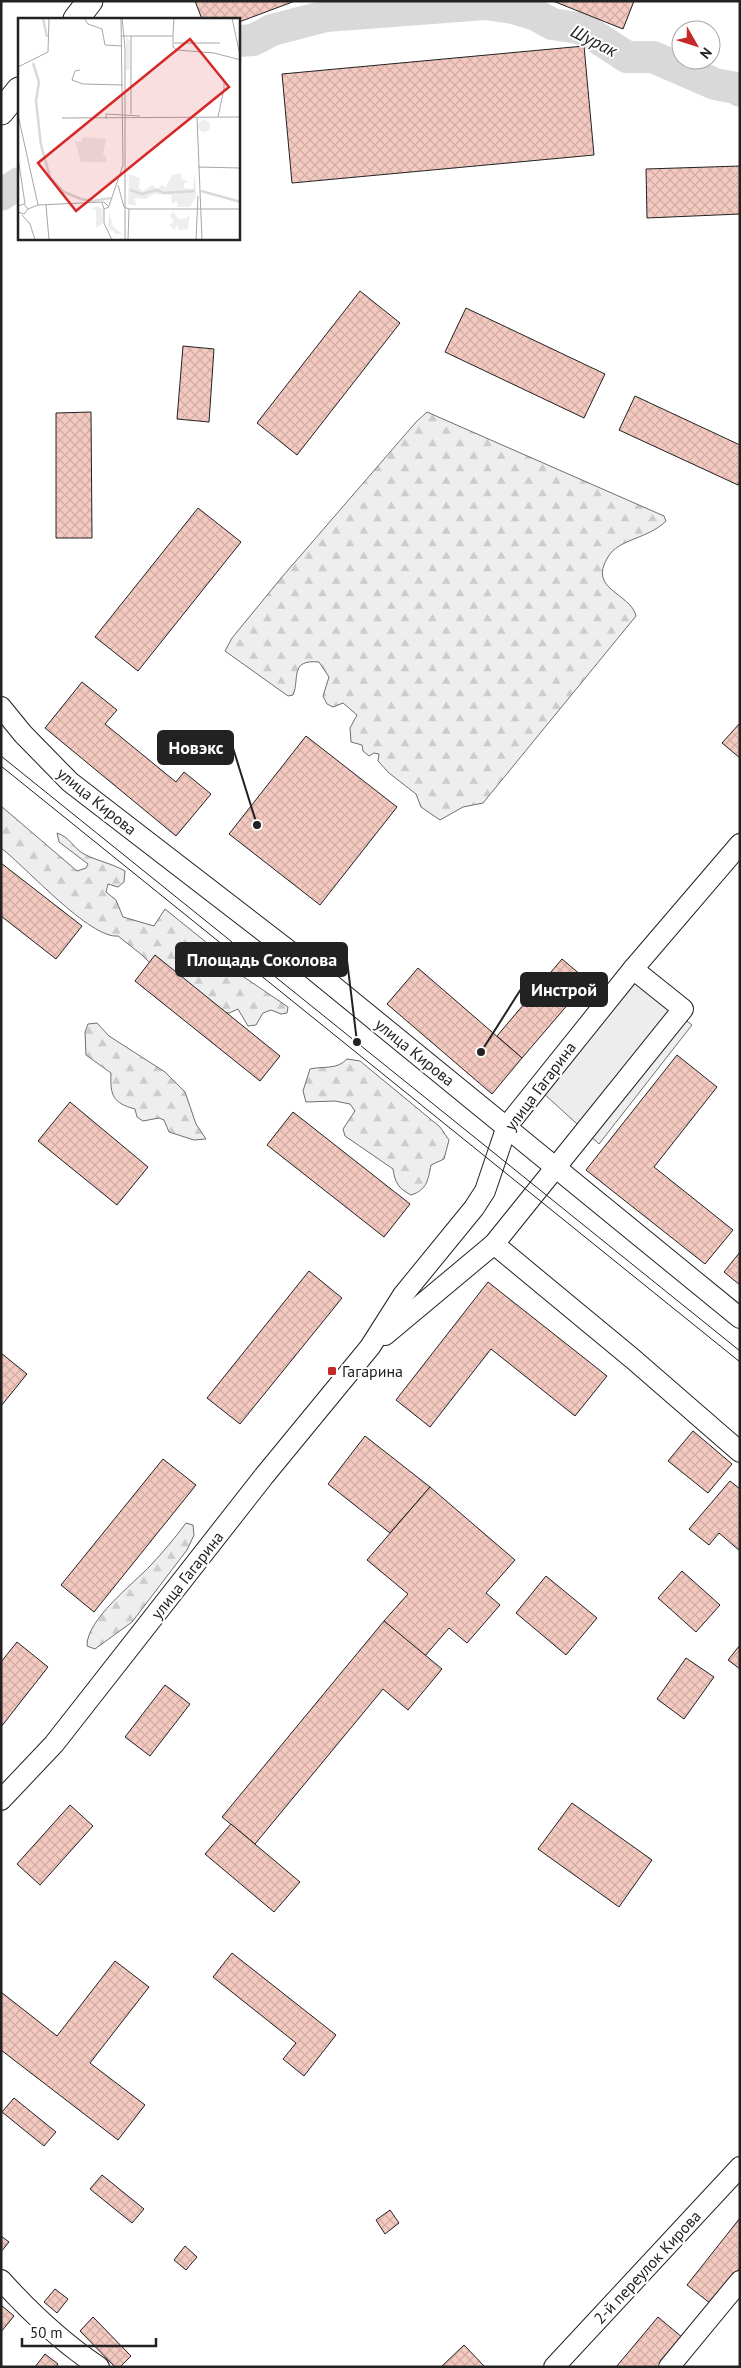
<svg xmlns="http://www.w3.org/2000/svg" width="741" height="2368" font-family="'PT Sans',sans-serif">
<defs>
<pattern id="forest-firs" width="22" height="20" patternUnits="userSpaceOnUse" patternTransform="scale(1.25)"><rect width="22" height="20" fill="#eee"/><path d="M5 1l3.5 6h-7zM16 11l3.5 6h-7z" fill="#ccc"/></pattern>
<pattern id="building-cross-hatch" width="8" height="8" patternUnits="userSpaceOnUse" patternTransform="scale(1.25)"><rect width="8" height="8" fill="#f3c9c0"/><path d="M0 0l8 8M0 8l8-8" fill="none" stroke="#d0aca5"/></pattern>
</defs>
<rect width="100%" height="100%" fill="#fff"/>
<g fill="url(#forest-firs)" stroke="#6f6f6f">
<path d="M427,412L664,516L666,521C648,539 618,539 608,557C587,590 631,593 636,616L483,803L463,807L440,820L421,807L416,794L389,773L378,761L379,754L374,753L369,756L363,751L362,745L351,742L350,728L357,715L343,703L333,707L327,704L323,696L329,677L319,662C289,659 300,679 293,695L288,696L225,651L232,638L282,577L416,422Z"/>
<path d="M1,806L77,871L86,868L88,864L59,842L57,833C70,837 73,848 84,854C97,861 111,863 125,871L124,882L118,887L108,884L106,892L116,900L123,917L154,926L165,909L212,947L238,973L288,1007L287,1013L281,1014L271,1010L263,1013L256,1025L248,1026L238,1009L229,1013L205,1010L164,977L142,955L118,936C90,939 26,867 1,848Z"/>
<path d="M97,1023L109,1036L165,1072L185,1092L196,1124L206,1139L194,1140L169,1132L164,1120L159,1118L143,1121L137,1117L135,1109C113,1103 110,1096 111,1073L86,1055L85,1032L88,1024Z"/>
<path d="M347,1059L360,1061L440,1127L449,1140L444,1159L431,1165C428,1180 427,1190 411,1195C399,1189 395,1183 393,1169L345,1136L343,1129L355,1111L350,1104L335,1101L306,1102L303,1091L310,1069C323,1066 337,1070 347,1059Z"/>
<path d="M186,1523L193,1525L194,1535L187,1550L132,1622L95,1649L87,1646C86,1620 133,1584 151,1565C163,1552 175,1538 186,1523Z"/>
</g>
<polygon fill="#ededed" stroke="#6f6f6f" points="622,971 692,1025 599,1144 531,1082"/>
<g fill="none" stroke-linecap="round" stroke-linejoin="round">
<g stroke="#d9d9d9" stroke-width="32">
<polyline points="239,41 253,40 272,30 326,16 485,4 513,8 536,15 552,24 578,28 590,33 627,57 653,57 715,84 736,88 740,91"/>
<polyline points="1,195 19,183"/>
</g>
</g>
<g fill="url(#building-cross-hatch)" stroke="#222">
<polygon points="195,1 295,1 239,22 239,19 202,19"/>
<polygon points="553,1 634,1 623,29"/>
<polygon points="584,46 594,155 292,183 282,74"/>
<polygon points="740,166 740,214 647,218 646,169"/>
<polygon points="360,291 400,323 297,455 257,423"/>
<polygon points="466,308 605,374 584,418 445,352"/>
<polygon points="183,346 214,349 209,422 177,419"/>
<polygon points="635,396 740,445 740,481 738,485 619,430"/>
<polygon points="91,412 92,538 56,538 56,413"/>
<polygon points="198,508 241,542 138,671 95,637"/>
<polygon points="82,682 117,710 105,724 176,782 184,772 211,794 176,836 45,728"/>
<polygon points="740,723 740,758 722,743"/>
<polygon points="306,736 397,807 320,905 229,834"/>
<polygon points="1,863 82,926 56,959 1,916"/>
<polygon points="155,955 280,1056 260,1081 135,981"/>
<polygon points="562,959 588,981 522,1058 497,1036"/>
<polygon points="418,968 522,1058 492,1094 387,1004"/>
<polygon points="677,1055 717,1087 654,1167 733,1230 705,1264 586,1170"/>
<polygon points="70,1102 148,1167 117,1205 38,1141"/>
<polygon points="293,1112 410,1204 384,1237 267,1145"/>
<polygon points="740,1252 740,1285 724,1272"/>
<polygon points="309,1271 342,1298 240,1424 207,1398"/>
<polygon points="488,1282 607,1376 575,1416 491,1349 430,1427 396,1400"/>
<polygon points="1,1353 27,1374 1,1406"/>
<polygon points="693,1431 732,1464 708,1493 668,1461"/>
<polygon points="365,1436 430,1487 390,1533 328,1484"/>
<polygon points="163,1459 196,1485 94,1612 61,1585"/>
<polygon points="730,1481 740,1489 740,1551 719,1533 709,1545 689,1529"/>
<polygon points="430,1487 515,1560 486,1593 500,1605 467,1643 449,1628 425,1656 384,1621 408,1594 367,1560"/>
<polygon points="682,1571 720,1605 696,1632 658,1598"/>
<polygon points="546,1576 597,1618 566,1655 516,1613"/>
<polygon points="384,1621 442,1669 408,1710 383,1689 255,1844 222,1817"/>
<polygon points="17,1642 48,1667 1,1727 1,1662"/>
<polygon points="740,1645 740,1669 728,1660"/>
<polygon points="686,1658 714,1677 684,1719 657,1699"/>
<polygon points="165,1685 190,1704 150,1756 125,1737"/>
<polygon points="572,1803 652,1860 619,1907 538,1849"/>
<polygon points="70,1805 93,1826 40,1885 17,1864"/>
<polygon points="231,1824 300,1882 274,1912 205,1854"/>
<polygon points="232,1953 336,2035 304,2076 283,2059 296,2043 213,1977"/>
<polygon points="115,1961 149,1987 90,2063 145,2105 118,2140 1,2050 1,1992 57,2036"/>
<polygon points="14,2098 56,2132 44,2146 2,2112"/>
<polygon points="102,2175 144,2209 132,2223 90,2189"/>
<polygon points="390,2210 399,2223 385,2234 376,2220"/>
<polygon points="740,2218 740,2268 711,2304 687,2285"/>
<polygon points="1,2236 9,2242 1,2252"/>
<polygon points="185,2246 197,2257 186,2270 174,2260"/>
<polygon points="55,2289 68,2299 57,2313 44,2302"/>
<polygon points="1,2305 14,2316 1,2332"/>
<polygon points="93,2317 131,2356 120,2367 115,2367 80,2331"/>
<polygon points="658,2317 683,2338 659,2367 616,2367"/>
<polygon points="464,2345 485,2367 441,2367"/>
<polygon points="45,2354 58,2364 56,2367 35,2367"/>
</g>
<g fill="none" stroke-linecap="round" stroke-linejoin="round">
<g stroke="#222" stroke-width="22">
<g id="minor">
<polyline points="1,707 23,734 70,782 310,967 740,1318"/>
<polyline points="494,1244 633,1359 740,1452"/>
<polyline points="385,1335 494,1244 683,1009 633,969"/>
<polyline points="1,1800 54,1744 264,1476 370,1347 403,1295 474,1208 485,1191 507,1126 633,969 740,844"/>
<path d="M1,2280C30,2312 63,2343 99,2367"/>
<polyline points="554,2367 740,2167"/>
<polyline points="669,2367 740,2281"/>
</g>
</g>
<g stroke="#222" stroke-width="27">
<g id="major">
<polyline points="76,19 90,1"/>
<polyline points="1,112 19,90"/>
</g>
</g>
<use href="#minor" stroke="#fff" stroke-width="20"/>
<use href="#major" stroke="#fff" stroke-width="25"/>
<g stroke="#222" stroke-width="1">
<polyline points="1,756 740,1351"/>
<polyline points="1,766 740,1362"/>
</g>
</g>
<rect fill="#c62828" stroke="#fff" stroke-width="2" x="327" y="1366" width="10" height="10" rx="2.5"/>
<g text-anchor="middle" stroke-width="4" stroke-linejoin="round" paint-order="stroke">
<g font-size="16" fill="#222" stroke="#fff">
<text transform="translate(97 801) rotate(39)" y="6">улица Кирова</text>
<text transform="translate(415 1052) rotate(39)" y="6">улица Кирова</text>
<text transform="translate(540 1086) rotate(-53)" y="6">улица Гагарина</text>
<text transform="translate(187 1575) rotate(-52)" y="6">улица Гагарина</text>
<text transform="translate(647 2267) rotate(-47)" y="6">2-й переулок Кирова</text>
</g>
<g font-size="16" fill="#222" stroke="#fff" text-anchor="start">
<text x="342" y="1377">Гагарина</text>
</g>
<g font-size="18" font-style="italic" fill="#222" stroke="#fff">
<text transform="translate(594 41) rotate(27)" y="6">Шурак</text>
</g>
</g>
<g transform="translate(18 18)">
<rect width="222" height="222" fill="#fff"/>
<path d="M180 108a6 6 0 1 1 12 0a6 6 0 1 1-12 0Z" fill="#eee"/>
<path d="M108,19L112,23V52L108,51ZM65,119L88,121L85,137L88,138L89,144H63L57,123L63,124ZM177,153L178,179L172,189H160L159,183L154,186L153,177L135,176L128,181L117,180L118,188L110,186L111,156L122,160L121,170L125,173L134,167L140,171L143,167L148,169L154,157L163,155L164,161L171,164L166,165V170L175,171ZM80,188L85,192V205L78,210V192L72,191ZM155,193L160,201L169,200L172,196L170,211L160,212V207L156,212L151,207L156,203L152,198ZM91,194L95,208L104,216H98L90,209Z" fill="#eee"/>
<path fill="none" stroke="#d9d9d9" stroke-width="2.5" d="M25,0L29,19M15,45L21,64L18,83L23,127L32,159L46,174L63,181L74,183L93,180M112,172L124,176L139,172L146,175L177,173M183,173L223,184"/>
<path fill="none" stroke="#a7a7a7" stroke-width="1" d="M66,0L70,6L84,11L87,27L104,28M104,0L107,30V222M103,18H155L156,0M113,18V96M155,18V29L159,32L196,35L223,42L214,0M156,25H202M0,49L30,34L31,0M62,52L57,53L54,62L65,66L105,67M0,97L20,187M179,99L184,222M200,99L206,71V62L202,57M44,100L223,99M88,101V96L122,98M0,139L7,186M180,149L223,150M100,167L106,189L111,191L110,222M28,187L31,222M0,188L6,186L10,191L6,196L0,194M91,188L105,147L103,0M10,191L20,187L86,184L91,189L86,191L84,185M86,191V205L94,222M111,191H223M4,197L12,206L17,222M178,222L180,178"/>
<path fill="#d62828" fill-opacity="0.15" stroke="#d62828" stroke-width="2.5" d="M172,21L211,69L58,193L20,145Z"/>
<rect width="222" height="222" fill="none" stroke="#222" stroke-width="2.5"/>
</g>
<path fill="none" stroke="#222" stroke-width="2" d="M257 825L233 748M357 1042L347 960M481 1052L521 989"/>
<g fill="#222" stroke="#fff" stroke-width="2">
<circle cx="257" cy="825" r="5"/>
<circle cx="357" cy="1042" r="5"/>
<circle cx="481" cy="1052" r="5"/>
</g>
<g fill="#222" stroke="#222" stroke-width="2">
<rect x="158" y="731" width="75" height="33" rx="5"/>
<rect x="176" y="943" width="171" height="33" rx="5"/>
<rect x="521" y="973" width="86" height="33" rx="5"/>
</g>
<g font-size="18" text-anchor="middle" font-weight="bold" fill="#fff">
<text x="196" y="754">Новэкс</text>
<text x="262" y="966">Площадь Соколова</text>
<text x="564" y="996">Инстрой</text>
</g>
<rect width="741" height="2368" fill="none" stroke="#222222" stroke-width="5"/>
<g transform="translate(696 45) rotate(129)"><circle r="24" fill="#ffffff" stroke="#a7a7a7"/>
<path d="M0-4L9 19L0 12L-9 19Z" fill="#c62828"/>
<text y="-8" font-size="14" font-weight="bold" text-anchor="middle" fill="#222222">N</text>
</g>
<path d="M22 2338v8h134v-8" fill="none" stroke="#222222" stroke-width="2.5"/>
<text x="30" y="2338" font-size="15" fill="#222222" stroke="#ffffff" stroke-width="4" paint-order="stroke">50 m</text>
</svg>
